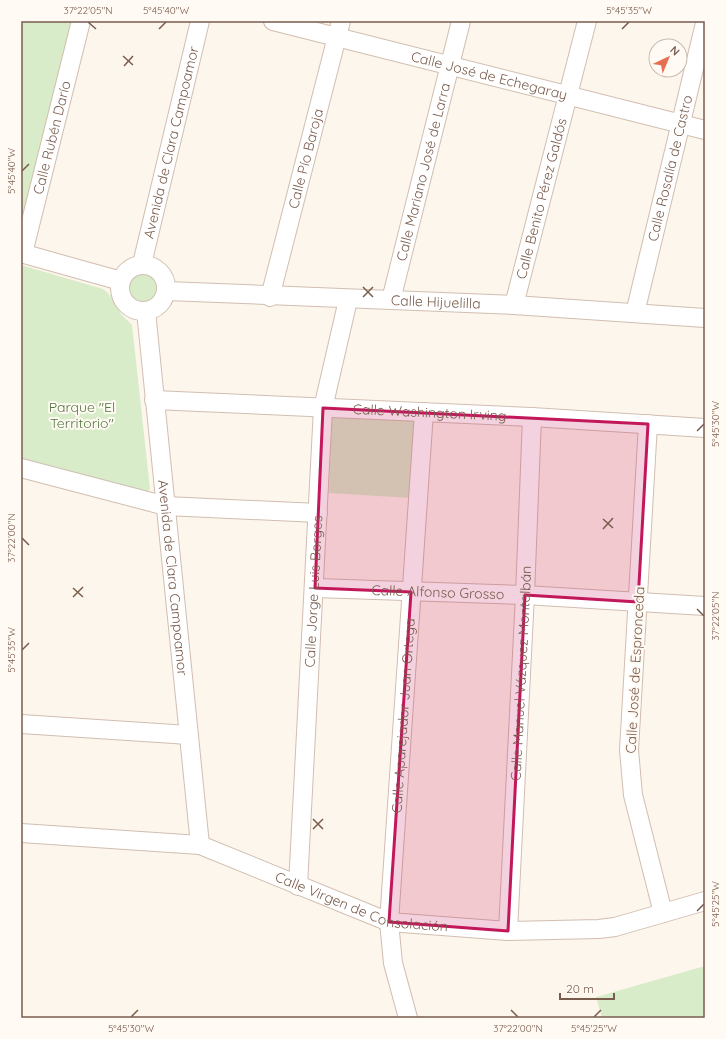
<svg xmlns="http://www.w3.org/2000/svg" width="726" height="1039" font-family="Quicksand,sans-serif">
<rect width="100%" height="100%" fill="#fdf6ec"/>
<g fill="#d8ecc9">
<polygon points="21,21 73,21 21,229"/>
<polygon points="21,265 103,289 108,293 121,314 132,325 150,489 144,495 21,461"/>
<circle cx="143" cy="288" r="14"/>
<polygon points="332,415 416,419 411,498 329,493"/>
<polygon points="705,966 705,1018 602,1018 596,997"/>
</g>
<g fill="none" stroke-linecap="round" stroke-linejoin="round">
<g stroke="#d1beb0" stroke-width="20">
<g id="minor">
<path id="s1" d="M273,21L705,130"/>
<polyline points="21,253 121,281"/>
<path id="s2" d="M23,253L81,21"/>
<path id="s3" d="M142,264L200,21"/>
<circle cx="143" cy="288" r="23"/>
<path id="s4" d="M167,291L514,305L705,318"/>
<path id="s5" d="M270,297L341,21"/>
<path id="s6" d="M391,300L461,21"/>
<path id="s7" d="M514,305L587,21"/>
<path id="s8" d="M146,311L200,845"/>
<path id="s9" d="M635,313L705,23"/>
<path id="s10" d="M154,400L532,417L705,428"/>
<polyline points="648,424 629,750 633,795 663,913"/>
<polyline points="21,468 166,506 318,513"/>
<path id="s11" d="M315,588L525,595L705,606"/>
<polyline points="21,724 189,735"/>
<path id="s12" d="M21,833L200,845L389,922L508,931L599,929L615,927L705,901"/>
<path id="s13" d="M298,886L323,408L348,300"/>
<path id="s14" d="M508,931L525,595L532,417"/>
<path id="s15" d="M408,1018L393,963L389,922L424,412"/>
</g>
</g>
<use href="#minor" stroke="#fff" stroke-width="18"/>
</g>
<path fill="#c2185b" fill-opacity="0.2" stroke="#c2185b" stroke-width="3" stroke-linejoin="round" d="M323,408L648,424L638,602L525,595L508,931L389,922L411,592L315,588Z"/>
<path fill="none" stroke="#7a5c4d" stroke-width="1.5" d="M88,22L96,29M159,29L166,22M622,29L629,22M123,56L133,65M124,66L133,56M22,171L29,164M363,287L373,297M363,297L373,287M697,431L704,424M603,519L613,528M603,529L613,518M22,538L29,545M73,588L83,597M73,597L83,587M697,609L704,616M22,650L29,643M313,819L323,829M313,829L323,819M697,911L704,904M511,1010L518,1017M131,1017L138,1010M594,1017L601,1010"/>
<g text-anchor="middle" stroke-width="4" stroke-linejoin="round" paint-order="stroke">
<g font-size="14" fill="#7a5c4d" stroke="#fffaf3">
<text dy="5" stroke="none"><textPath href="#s1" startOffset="223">Calle José de Echegaray</textPath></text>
<text dy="5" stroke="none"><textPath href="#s2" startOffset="119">Calle Rubén Darío</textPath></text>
<text dy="5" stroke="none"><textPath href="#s3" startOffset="125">Avenida de Clara Campoamor</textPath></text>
<text dy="5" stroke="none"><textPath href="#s5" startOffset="143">Calle Pío Baroja</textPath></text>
<text dy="5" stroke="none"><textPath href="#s9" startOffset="149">Calle Rosalía de Castro</textPath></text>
<text dy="5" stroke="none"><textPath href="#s6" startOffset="132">Calle Mariano José de Larra</textPath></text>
<text dy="5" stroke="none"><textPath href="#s7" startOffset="110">Calle Benito Pérez Galdós</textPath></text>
<text dy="5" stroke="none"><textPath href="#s4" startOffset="269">Calle Hijuelilla</textPath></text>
<text dy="5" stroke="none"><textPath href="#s10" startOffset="276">Calle Washington Irving</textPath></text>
<text dy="5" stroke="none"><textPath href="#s8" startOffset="268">Avenida de Clara Campoamor</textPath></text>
<text dy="5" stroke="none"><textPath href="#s13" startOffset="295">Calle Jorge Luis Borges</textPath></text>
<text dy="5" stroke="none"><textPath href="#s11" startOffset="123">Calle Alfonso Grosso</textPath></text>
<text transform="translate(635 670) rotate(-87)" y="5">Calle José de Espronceda</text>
<text dy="5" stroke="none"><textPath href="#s14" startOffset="258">Calle Manuel Vázquez Montalbán</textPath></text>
<text dy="5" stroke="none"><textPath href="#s15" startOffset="305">Calle Aparejador Juan Ortega</textPath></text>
<text dy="5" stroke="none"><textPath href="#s12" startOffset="352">Calle Virgen de Consolación</textPath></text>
</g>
<g font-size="14" fill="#537a41" stroke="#fffaf3">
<text x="82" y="412">Parque "El<tspan x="82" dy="16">Territorio"</tspan></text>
</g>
</g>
<rect width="726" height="1039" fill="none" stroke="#fffaf3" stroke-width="44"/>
<g transform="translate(668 58) rotate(44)"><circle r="19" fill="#fffaf3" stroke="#cabbb1"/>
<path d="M0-3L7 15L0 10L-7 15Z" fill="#e76f51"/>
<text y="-6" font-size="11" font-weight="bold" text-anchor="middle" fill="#7a5c4d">N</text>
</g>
<path d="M560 993v6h54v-6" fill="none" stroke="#7a5c4d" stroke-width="2"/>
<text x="566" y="993" font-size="12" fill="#7a5c4d" stroke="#fffaf3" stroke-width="3" paint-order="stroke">20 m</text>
<rect x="22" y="22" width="682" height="995" fill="none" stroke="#7a5c4d" stroke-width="1.5"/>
<g font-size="10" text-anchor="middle" fill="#7a5c4d">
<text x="88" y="14">37°22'05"N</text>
<text x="166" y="14">5°45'40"W</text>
<text x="629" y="14">5°45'35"W</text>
<text transform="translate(11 171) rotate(-90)" y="4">5°45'40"W</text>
<text transform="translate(715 424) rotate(-90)" y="4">5°45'30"W</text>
<text transform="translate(11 538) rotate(-90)" y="4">37°22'00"N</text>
<text transform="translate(715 616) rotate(-90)" y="4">37°22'05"N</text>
<text transform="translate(11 650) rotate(-90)" y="4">5°45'35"W</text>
<text transform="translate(715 904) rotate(-90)" y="4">5°45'25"W</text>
<text x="131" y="1032">5°45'30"W</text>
<text x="518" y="1032">37°22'00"N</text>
<text x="594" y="1032">5°45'25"W</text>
</g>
</svg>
